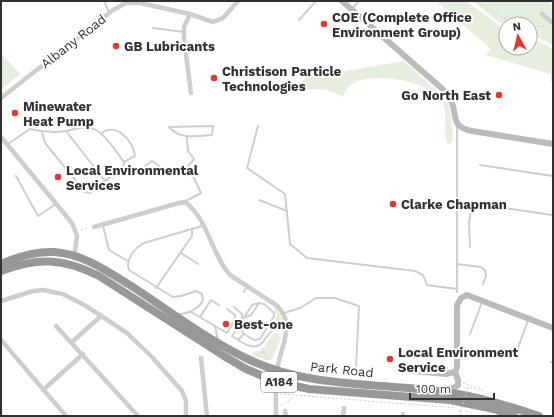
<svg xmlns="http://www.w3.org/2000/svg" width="554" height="417" font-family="'Work Sans',sans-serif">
<rect width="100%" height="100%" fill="#fff"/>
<g fill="#e6eedf">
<polygon points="436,1 466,1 500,26 506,29 506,48 530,48 530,37 553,49 553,83 551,82 551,74 486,55 491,49"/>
<polygon points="472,1 547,1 553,5 553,45 530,34 530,24 506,24 506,26 502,24"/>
<polygon points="1,53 20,74 1,90"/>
<path d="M404,61L448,101L453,130L452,142L448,144C440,130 451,113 441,99C426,80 368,70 349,86C346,89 344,94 343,97C330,89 320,89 305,90L302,83L305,78Z"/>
<polygon points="275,308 281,314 283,324 269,330 268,330 277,315 274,311"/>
<polygon points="277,333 281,338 272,360 266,360 252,355 253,352 262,350 273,334"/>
</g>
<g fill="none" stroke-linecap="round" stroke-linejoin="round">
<g stroke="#cecece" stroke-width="1" stroke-dasharray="2 2" stroke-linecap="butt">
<polyline points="477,1 496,14 517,24"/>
<polyline points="530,27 547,26"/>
<polyline points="81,230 89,228"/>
<polyline points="244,328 248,321"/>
<polyline points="262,348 267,360"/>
<polyline points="257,355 263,352"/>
<polyline points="463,383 482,389 482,391"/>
<polyline points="280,394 456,408"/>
<polyline points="281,405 294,397"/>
<polyline points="466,411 474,416"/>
<polyline points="459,416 460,409"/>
</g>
<g stroke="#cecece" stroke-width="2">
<polyline points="104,1 109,12"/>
<polyline points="352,9 359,1"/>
<polyline points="299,20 316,1"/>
<polyline points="153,28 184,32"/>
<path d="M213,126L212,135C197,136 180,140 169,127Z"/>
<polyline points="258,126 247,168 285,194 290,244 307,258 415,271 423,275 427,285 457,289"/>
<polyline points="66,131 105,181"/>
<path d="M42,132L45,143L85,192L90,193L123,167L124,162L135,156C134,141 115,121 101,134"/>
<path d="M8,144L30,129C42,132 54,133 66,131C76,129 88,124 96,130C108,137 116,152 124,162"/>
<polyline points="480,165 553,176"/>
<polyline points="145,166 152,161 158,165 166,174 185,170"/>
<polyline points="16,176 38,216 56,204"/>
<polyline points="259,200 287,211"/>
<polyline points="186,201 201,193 194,178 185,170 194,159 188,151 187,137"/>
<polyline points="457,201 552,215"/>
<polyline points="103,226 109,250 128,261"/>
<polyline points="470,247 469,223 472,203"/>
<polyline points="181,253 198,264"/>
<polyline points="457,264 481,267 485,270 486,276 483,284"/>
<polyline points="156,288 192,236 192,229"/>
<polyline points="244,292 247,286"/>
<polyline points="457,292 457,126"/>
<path d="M259,303L252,305L232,336C240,341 254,353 263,342C266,338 269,333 273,330H286"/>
<polyline points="234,307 242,314 242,319"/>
<polyline points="191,312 227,333 235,320 235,315 227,309"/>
<polyline points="284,313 300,308 316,298 335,298 359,306 356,368"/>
<path d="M178,314C188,314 199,309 203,300L202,294L196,291L181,296L173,297L129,270C125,259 135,248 144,243L202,226"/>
<polyline points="200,317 211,300 219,305"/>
<polyline points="215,326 218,341"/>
<polyline points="238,326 244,334"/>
<polyline points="470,334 482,302"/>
<polyline points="238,340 244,334 254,340 260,339 274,316 274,313 264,304 259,303 251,315 246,317"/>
<polyline points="515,356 528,320"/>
<polyline points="551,362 553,363"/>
</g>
<g stroke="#cecece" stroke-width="4.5">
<polyline points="190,14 184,27 184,39 191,93"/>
<polyline points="542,14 553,23"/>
<polyline points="1,98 113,10 126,3 140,3 190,14 213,22 223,18 238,1"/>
<polyline points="1,137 72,223 77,236 74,258"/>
<path d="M94,227L179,203L185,202C209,220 211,254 230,275L276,305C298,324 279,348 277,372C275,386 276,402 276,416"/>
<polyline points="1,301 33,291 43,290 63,294 86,306 127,333 152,357 182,391 186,401 186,416"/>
<polyline points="56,326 138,416"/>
<polyline points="1,340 66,416"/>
<polyline points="72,342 101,316"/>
<polyline points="201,358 207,416"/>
<polyline points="43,390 83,354"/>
<polyline points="285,411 286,416"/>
<polyline points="343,416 344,408"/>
<polyline points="403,416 403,414"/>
</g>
<g stroke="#bbb" stroke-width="6">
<path d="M342,1L447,93C461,111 446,126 472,131L553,144"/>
<polyline points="404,370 446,374 455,372 457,367 457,305 461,298 467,295 553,328"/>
<polyline points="440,390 454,388 458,385 458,380 455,372"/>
</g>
<g stroke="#989898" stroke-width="8">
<path d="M1,264C17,257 36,251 54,252C84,254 108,272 133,287C171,312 209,341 250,360C314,390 389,382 458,394C486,399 512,407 539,416"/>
<path d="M1,271C38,257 63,258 99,276L224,356L246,369L277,382L309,389L450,400L494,409L514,416"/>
</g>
<polyline stroke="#cecece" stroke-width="1" stroke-dasharray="2 2" stroke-linecap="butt" points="460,416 468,387 482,391"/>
</g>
<g fill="#ed332f" stroke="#fff" stroke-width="1.5">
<circle cx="324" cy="24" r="4"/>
<circle cx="116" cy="46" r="4"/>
<circle cx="214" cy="78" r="4"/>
<circle cx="499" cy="95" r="4"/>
<circle cx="15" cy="113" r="4"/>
<circle cx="58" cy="177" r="4"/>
<circle cx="393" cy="204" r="4"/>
<circle cx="226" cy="324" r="4"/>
<circle cx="390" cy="359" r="4"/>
</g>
<g text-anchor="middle" stroke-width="4" stroke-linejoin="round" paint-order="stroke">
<rect fill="#fff" stroke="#6f6f6f" stroke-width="1" x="261" y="372" width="36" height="20" rx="3"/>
<g font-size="12" font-weight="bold" fill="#313131">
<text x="279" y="386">A184</text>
</g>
<g font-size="13" font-weight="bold" fill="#313131" stroke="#fff" text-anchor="start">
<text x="332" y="22">COE (Complete Office<tspan x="332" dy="15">Environment Group)</tspan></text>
<text x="124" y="51">GB Lubricants</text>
<text x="222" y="76">Christison Particle<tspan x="222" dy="15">Technologies</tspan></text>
<text x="491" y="100" text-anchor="end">Go North East</text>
<text x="23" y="111">Minewater<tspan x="23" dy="15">Heat Pump</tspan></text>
<text x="66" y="175">Local Environmental<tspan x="66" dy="15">Services</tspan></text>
<text x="401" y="209">Clarke Chapman</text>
<text x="234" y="329">Best-one</text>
<text x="398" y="357">Local Environment<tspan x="398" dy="15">Service</tspan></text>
</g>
<g font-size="13" fill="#313131" stroke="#fff">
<text transform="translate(73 41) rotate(-38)" y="5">Albany Road</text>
<text transform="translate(342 369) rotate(6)" y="5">Park Road</text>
</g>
</g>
<rect width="554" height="417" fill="none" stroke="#313131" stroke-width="4"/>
<g transform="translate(518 36) rotate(352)"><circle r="19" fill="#ffffff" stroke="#adadad"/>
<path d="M0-3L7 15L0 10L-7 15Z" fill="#ed332f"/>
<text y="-6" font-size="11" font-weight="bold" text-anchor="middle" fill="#313131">N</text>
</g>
<path d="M410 393v6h84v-6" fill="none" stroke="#313131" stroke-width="2"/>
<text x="416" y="393" font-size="12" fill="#313131" stroke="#ffffff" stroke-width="3" paint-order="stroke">100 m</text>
</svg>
